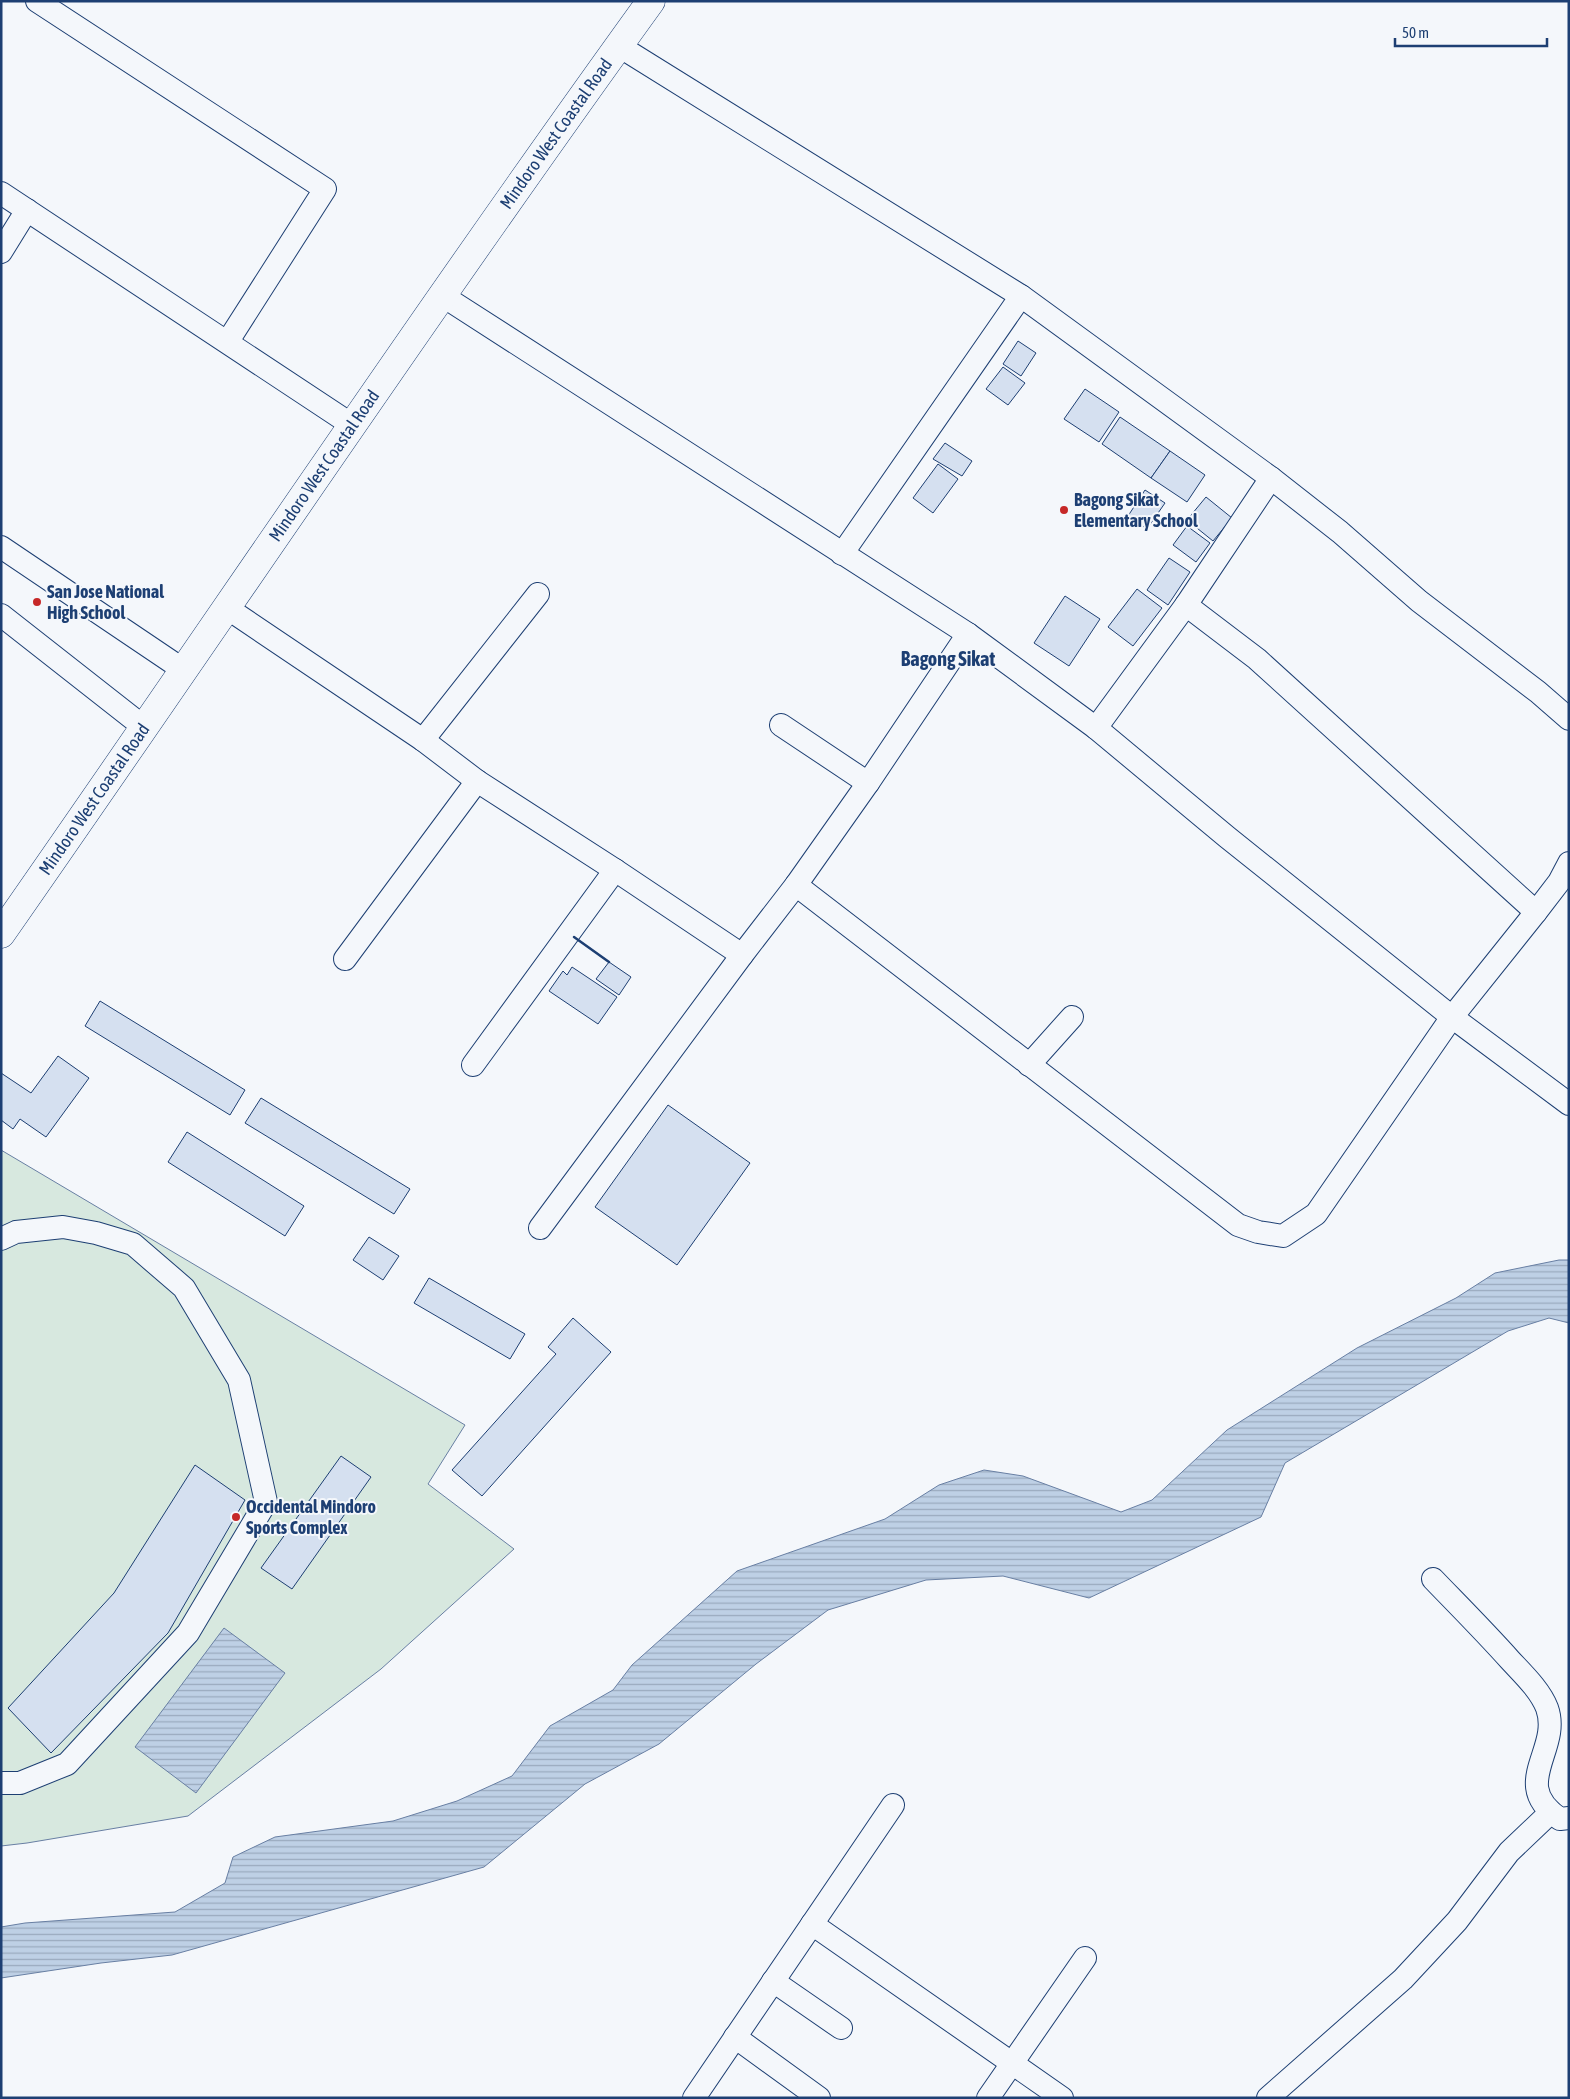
<svg xmlns="http://www.w3.org/2000/svg" width="1570" height="2099" font-family="'Asap Condensed',sans-serif">
<defs>
<pattern id="water-rules" width="6" height="5" patternUnits="userSpaceOnUse" patternTransform="scale(1.25)"><rect width="6" height="5" fill="#bed0e5"/><path d="M0 2.5h6" fill="none" stroke="#9aaabe"/></pattern>
</defs>
<rect width="100%" height="100%" fill="#f4f7fb"/>
<polygon fill="#d7e8df" stroke="#687fa3" points="1,1150 465,1425 428,1484 514,1549 381,1669 188,1816 27,1843 1,1846"/>
<g fill="url(#water-rules)" stroke="#687fa3">
<polygon points="1559,1260 1569,1260 1569,1323 1549,1318 1508,1331 1285,1463 1261,1517 1089,1598 1003,1576 926,1580 828,1610 756,1664 659,1744 585,1784 484,1867 172,1955 101,1963 1,1978 1,1927 25,1923 175,1912 225,1883 233,1857 275,1837 393,1821 457,1801 512,1776 550,1726 613,1690 632,1665 737,1571 885,1519 939,1485 984,1470 1023,1476 1121,1512 1152,1500 1227,1430 1357,1348 1456,1298 1495,1273"/>
<polygon points="224,1628 285,1673 196,1793 135,1747"/>
</g>
<g fill="#d5e0f0" stroke="#1d3f73">
<polygon points="1018,341 1036,353 1021,376 1003,364"/>
<polygon points="1003,367 1025,383 1008,405 986,389"/>
<polygon points="1085,389 1119,412 1099,442 1064,419"/>
<polygon points="1120,417 1170,451 1151,478 1102,444"/>
<polygon points="945,443 972,461 962,476 933,459"/>
<polygon points="1170,451 1205,475 1187,502 1151,478"/>
<polygon points="938,464 958,479 933,513 913,498"/>
<polygon points="1145,490 1165,503 1147,529 1128,516"/>
<polygon points="1206,497 1232,518 1213,541 1187,520"/>
<polygon points="1187,526 1210,543 1196,562 1173,545"/>
<polygon points="1169,558 1190,572 1168,605 1147,590"/>
<polygon points="1137,589 1162,608 1133,646 1108,627"/>
<polygon points="1065,596 1100,619 1069,666 1034,643"/>
<polygon points="609,962 631,977 619,995 596,979"/>
<polygon points="572,967 617,997 598,1024 549,991 563,971 567,975"/>
<polygon points="100,1001 245,1090 230,1115 85,1026"/>
<polygon points="58,1056 89,1078 46,1137 20,1119 13,1129 1,1120 1,1073 31,1093"/>
<polygon points="261,1098 410,1189 394,1214 245,1123"/>
<polygon points="668,1105 750,1163 677,1265 595,1207"/>
<polygon points="187,1132 304,1206 285,1236 168,1162"/>
<polygon points="369,1237 399,1256 383,1280 353,1260"/>
<polygon points="429,1278 525,1334 510,1359 414,1303"/>
<polygon points="573,1318 611,1352 482,1496 452,1470 556,1354 548,1347"/>
<polygon points="341,1456 371,1477 292,1589 261,1568"/>
<polygon points="195,1465 245,1500 168,1633 51,1753 8,1708 114,1593"/>
</g>
<g fill="none" stroke-linecap="round" stroke-linejoin="round">
<g stroke="#1d3f73" stroke-width="24">
<g id="minor">
<polyline points="37,1 325,189 228,341"/>
<polyline points="619,46 1021,296 1271,478 1340,532 1419,601 1538,692 1569,719"/>
<polyline points="1,193 352,425"/>
<polyline points="1,252 27,210"/>
<polyline points="443,296 968,634 1096,728 1227,837 1452,1017 1569,1104"/>
<polyline points="1,547 185,671"/>
<polyline points="842,554 1021,296"/>
<polyline points="1186,605 1257,659 1536,912"/>
<polyline points="227,608 423,740 477,781 615,870 742,955"/>
<polyline points="1,615 145,728"/>
<polyline points="781,725 868,783"/>
<polyline points="1096,728 1186,605 1271,478"/>
<polyline points="423,740 538,594"/>
<polyline points="796,885 1238,1225 1258,1232 1283,1236 1316,1214 1452,1017 1536,912 1559,882 1569,863"/>
<polyline points="345,959 477,781"/>
<polyline points="473,1065 615,870"/>
<polyline points="1029,1065 1072,1017"/>
<polyline points="540,1228 742,955 796,885 868,783 968,634"/>
<polyline points="1,1239 16,1232 63,1227 96,1233 133,1244 184,1288 239,1380 266,1502 188,1633 67,1764 20,1783 1,1783"/>
<path d="M1433,1579C1459,1606 1485,1632 1510,1660C1523,1674 1540,1690 1547,1708C1562,1750 1508,1784 1560,1819L1569,1818"/>
<polyline points="812,1924 1062,2098"/>
<polyline points="773,1981 841,2028"/>
<polyline points="735,2037 819,2098"/>
<polyline points="694,2098 893,1805"/>
<polyline points="988,2098 1085,1958"/>
<polyline points="1268,2098 1403,1979 1457,1921 1509,1852 1551,1812"/>
</g>
</g>
<g stroke="#1d3f73" stroke-width="29">
<g id="major">
<path id="s1" d="M1,934C218,623 429,308 651,1"/>
</g>
</g>
<use href="#minor" stroke="#f4f7fb" stroke-width="22"/>
<use href="#major" stroke="#f4f7fb" stroke-width="28"/>
<polyline stroke="#1d3f73" stroke-width="2.5" points="574,937 609,962"/>
</g>
<g fill="#c62828" stroke="#f4f7fb" stroke-width="2">
<circle cx="1064" cy="510" r="5"/>
<circle cx="37" cy="602" r="5"/>
<circle cx="236" cy="1517" r="5"/>
</g>
<g text-anchor="middle" stroke-width="4" stroke-linejoin="round" paint-order="stroke">
<g font-size="18" fill="#1d3f73" stroke="#f4f7fb">
<text dy="6" stroke="none"><textPath href="#s1" startOffset="974">Mindoro West Coastal Road</textPath></text>
<text dy="6" stroke="none"><textPath href="#s1" startOffset="569">Mindoro West Coastal Road</textPath></text>
<text dy="6" stroke="none"><textPath href="#s1" startOffset="164">Mindoro West Coastal Road</textPath></text>
</g>
<g font-size="18" font-weight="bold" fill="#1d3f73" stroke="#f4f7fb" text-anchor="start">
<text x="1074" y="506">Bagong Sikat<tspan x="1074" dy="21">Elementary School</tspan></text>
<text x="47" y="598">San Jose National<tspan x="47" dy="21">High School</tspan></text>
<text x="246" y="1513">Occidental Mindoro<tspan x="246" dy="21">Sports Complex</tspan></text>
</g>
<g font-size="20" font-weight="bold" fill="#1d3f73" stroke="#f4f7fb">
<text x="948" y="666">Bagong Sikat</text>
</g>
</g>
<rect width="1570" height="2099" fill="none" stroke="#1d3f73" stroke-width="5"/>
<path d="M1395 38v8h152v-8" fill="none" stroke="#1d3f73" stroke-width="2.5"/>
<text x="1402" y="38" font-size="15" fill="#1d3f73" stroke="#f4f7fb" stroke-width="4" paint-order="stroke">50 m</text>
</svg>
